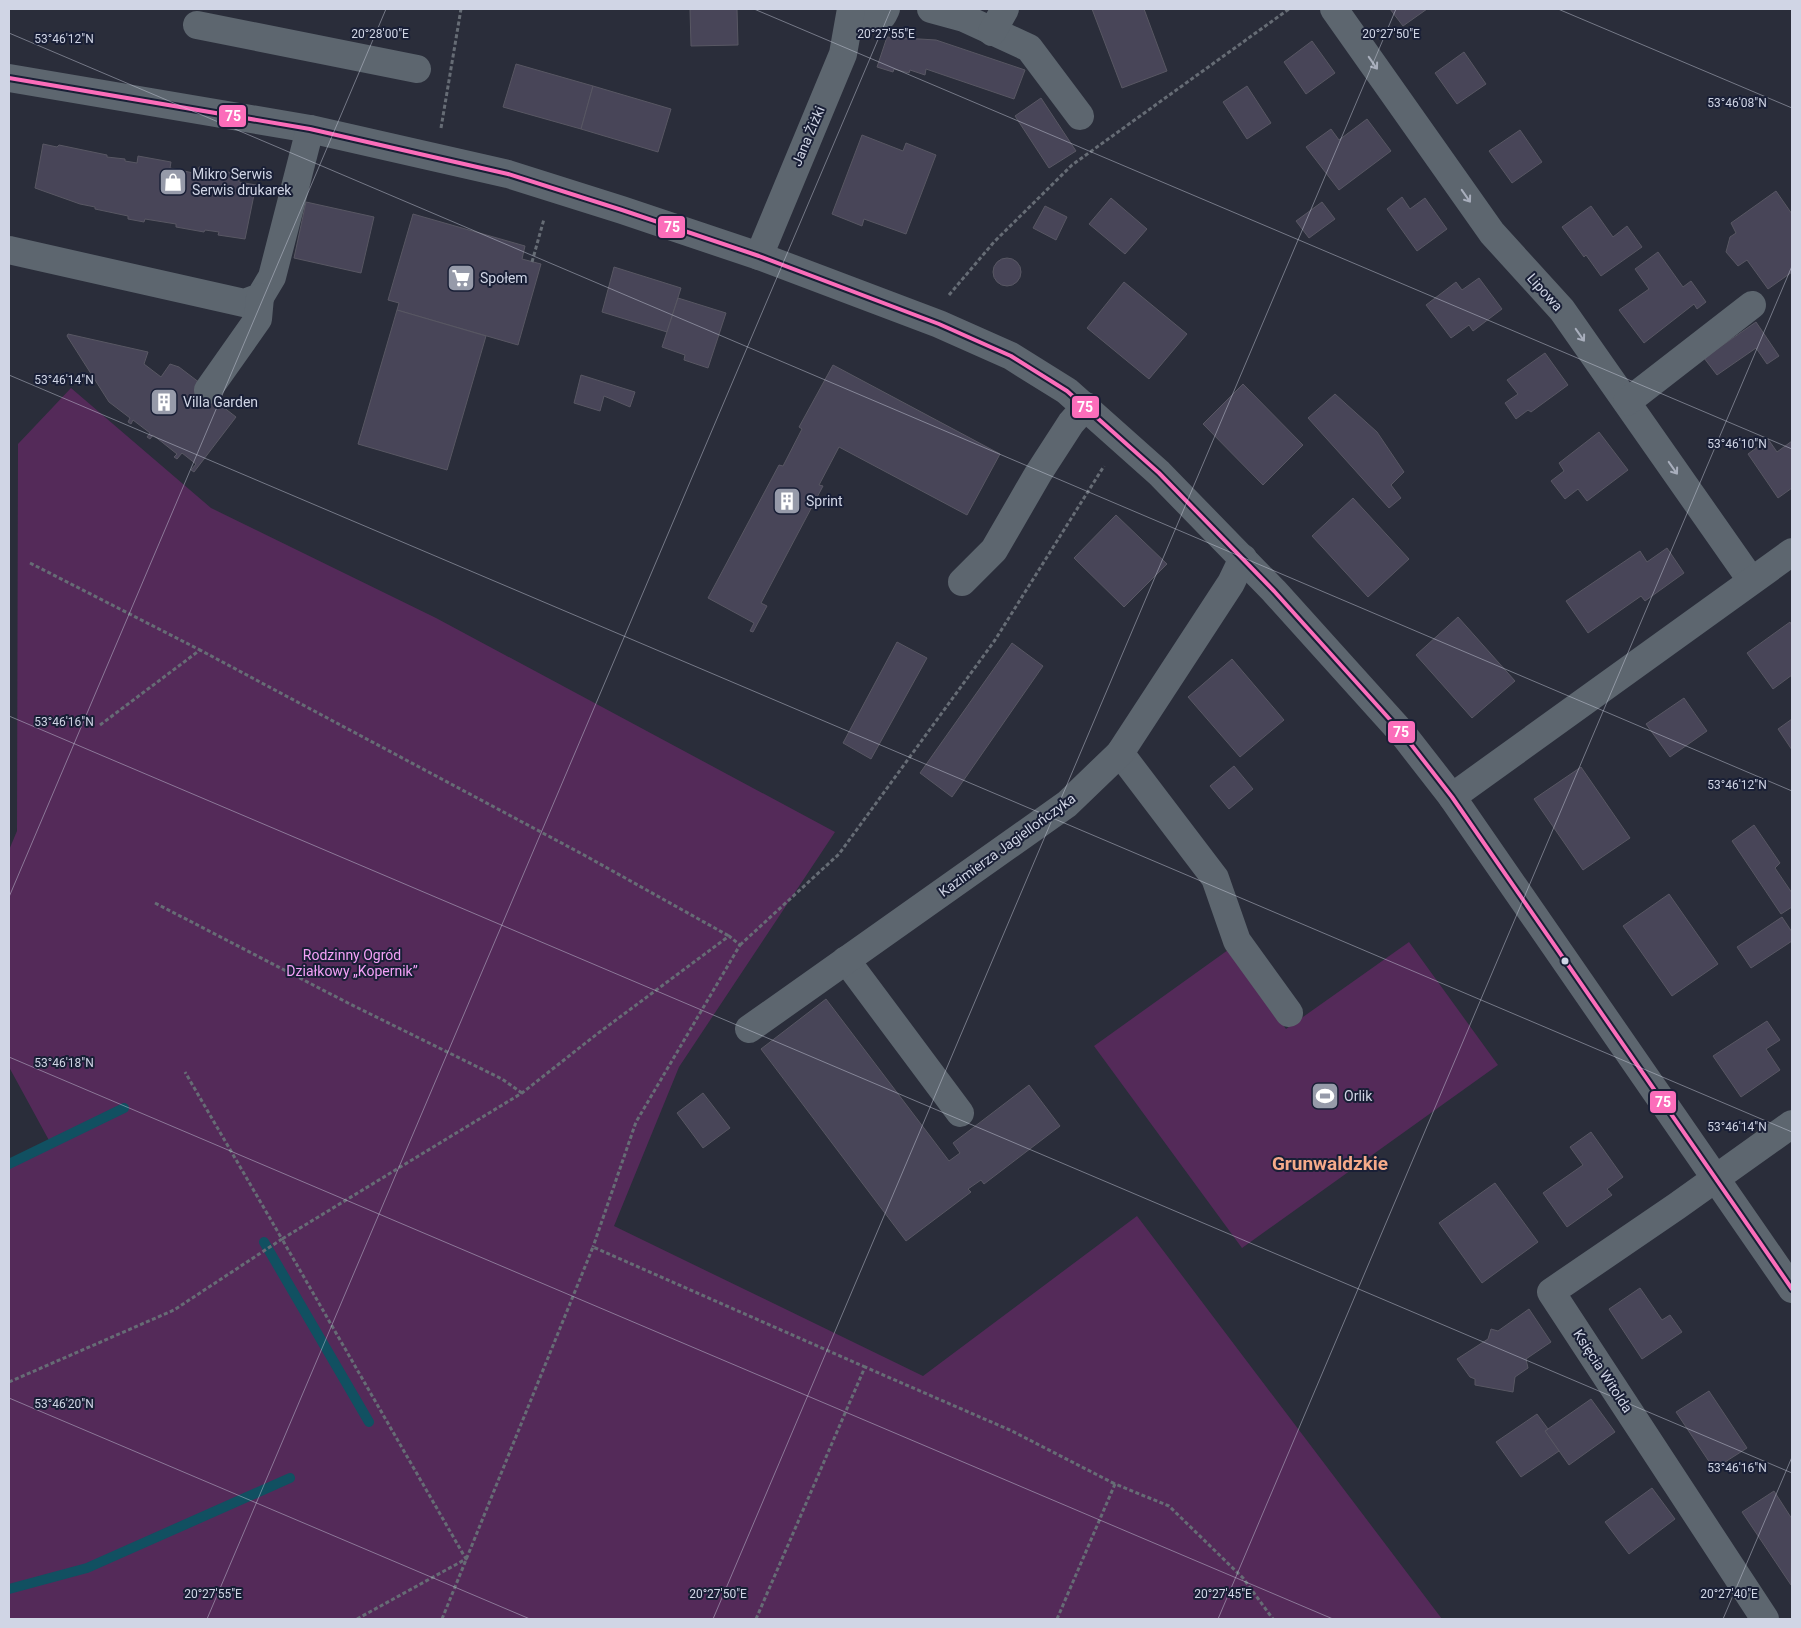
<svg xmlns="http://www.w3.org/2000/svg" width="1801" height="1628" font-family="Roboto,sans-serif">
<rect width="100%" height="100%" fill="#2a2d3a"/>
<g fill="#542a59">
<polygon points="71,388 211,508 436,618 835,832 679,1067 614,1226 923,1376 1137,1216 1442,1619 9,1619 9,1163 51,1144 9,1067 9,850 17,831 18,444"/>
<polygon points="1409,942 1498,1065 1242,1248 1094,1046 1228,950 1286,1029"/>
</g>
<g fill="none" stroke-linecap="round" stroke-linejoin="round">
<g stroke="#115061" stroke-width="10">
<polyline points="9,1164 124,1108"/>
<polyline points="264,1242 369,1422"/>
<polyline points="9,1589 87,1568 290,1478"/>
</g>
</g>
<g fill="#484558" stroke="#585763">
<polygon points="690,9 737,9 738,45 691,46"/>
<polygon points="1092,9 1144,9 1167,71 1122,88"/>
<polygon points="1390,9 1427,9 1403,26"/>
<polygon points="887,37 936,40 1025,70 1014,99 926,69 925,75 910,70 909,73 894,69 893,72 877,67"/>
<polygon points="1312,41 1335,73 1306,94 1284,62"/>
<polygon points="1464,52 1486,84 1457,104 1435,73"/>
<polygon points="516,64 593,86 581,129 503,107"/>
<polygon points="593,86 671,109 658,152 581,129"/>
<polygon points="1247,86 1271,123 1247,139 1223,102"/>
<polygon points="1041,98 1076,151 1049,168 1015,116"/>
<polygon points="1367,119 1391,151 1339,190 1306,147 1331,129 1339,140"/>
<polygon points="1520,130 1542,162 1512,183 1489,151"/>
<polygon points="862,135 903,151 906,143 936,155 906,234 864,219 862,226 832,214"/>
<polygon points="43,144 57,147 59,145 107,155 107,157 125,159 125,161 137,163 138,156 171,162 170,168 198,174 199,167 239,174 239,182 256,185 245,239 218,235 219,232 205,230 204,232 176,227 176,224 145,219 144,222 128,219 128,216 95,209 95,207 80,204 35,188"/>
<polygon points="1776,191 1792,214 1792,272 1768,289 1747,260 1738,266 1726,252 1730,237 1736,233 1731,223"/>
<polygon points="1402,197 1410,209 1425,198 1447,229 1417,251 1387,209"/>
<polygon points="1111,198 1147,229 1125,254 1089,224"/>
<polygon points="306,202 374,217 361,273 294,258"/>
<polygon points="1322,202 1335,219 1309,238 1296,221"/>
<polygon points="1045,206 1067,217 1056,240 1033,228"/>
<polygon points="1591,206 1613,237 1627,226 1642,247 1601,276 1586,255 1584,257 1562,227"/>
<polygon points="413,214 525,246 522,259 541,264 518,345 397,310 399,303 388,300"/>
<polygon points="1658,252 1683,287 1691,281 1706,302 1697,309 1694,304 1644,343 1619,310 1649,289 1635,269"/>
<circle cx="1007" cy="272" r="14"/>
<polygon points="614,267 681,288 667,332 602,312"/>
<polygon points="1479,278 1502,309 1473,331 1469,325 1451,338 1426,305 1456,282 1462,290"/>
<polygon points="1124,282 1187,334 1149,379 1087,328"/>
<polygon points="678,298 726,313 708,368 684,360 685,355 662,347"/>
<polygon points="397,310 486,336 447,470 358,444"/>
<polygon points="1756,322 1779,356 1767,364 1756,348 1717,375 1704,358"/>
<polygon points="68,334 148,352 144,364 161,377 170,364 179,367 221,399 218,403 236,417 194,472 191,470 196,464 182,453 177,459 174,457 177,454 153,435 150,439 147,437 150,433 133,420 131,424 128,422 130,418 109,402 67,336"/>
<polygon points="1545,353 1568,385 1531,412 1528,410 1516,419 1505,403 1518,394 1507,380"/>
<polygon points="833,365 1000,454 967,515 839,447 819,485 823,486 761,603 767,606 753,632 750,631 754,623 708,598 779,465 783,466 802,429 799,427"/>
<polygon points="581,375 635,392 630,407 604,396 600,411 574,403"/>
<polygon points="1243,384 1303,445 1263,485 1203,424"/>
<polygon points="1335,394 1377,432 1404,472 1391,485 1401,498 1389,508 1308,418"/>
<polygon points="1599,432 1628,470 1587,501 1578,489 1565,499 1551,481 1564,471 1559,463"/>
<polygon points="1768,439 1777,452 1792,441 1792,488 1778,498 1748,454"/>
<polygon points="1353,498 1409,559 1368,597 1312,536"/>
<polygon points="1116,515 1167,564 1124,607 1074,558"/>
<polygon points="1667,548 1684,573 1645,601 1641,596 1588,633 1566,601 1640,551 1647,562"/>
<polygon points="1458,617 1515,681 1472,718 1416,655"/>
<polygon points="1790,622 1792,626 1792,675 1773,689 1747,653"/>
<polygon points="897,642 927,658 871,759 843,743"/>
<polygon points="1012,643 1043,666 952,797 920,773"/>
<polygon points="1232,659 1284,720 1240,757 1188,697"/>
<polygon points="1684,698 1707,731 1670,757 1646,724"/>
<polygon points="1792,719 1792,750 1778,729"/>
<polygon points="1234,766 1253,789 1229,809 1210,786"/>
<polygon points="1581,767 1630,838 1583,870 1534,799"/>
<polygon points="1754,825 1780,863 1775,868 1792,893 1792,907 1781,914 1732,841"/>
<polygon points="1669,894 1718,964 1672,996 1623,926"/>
<polygon points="1782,917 1792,932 1792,941 1751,968 1737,947"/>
<polygon points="826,999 949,1161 960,1153 953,1143 1029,1085 1060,1126 984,1184 981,1180 968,1189 971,1192 906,1241 761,1049"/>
<polygon points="1767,1021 1780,1040 1766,1049 1780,1070 1741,1097 1713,1056"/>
<polygon points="703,1093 730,1128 703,1148 677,1113"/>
<polygon points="1591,1132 1623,1177 1607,1189 1612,1195 1567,1227 1543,1193 1583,1165 1570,1147"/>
<polygon points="1495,1183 1538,1242 1482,1283 1439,1223"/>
<polygon points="1640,1288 1662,1320 1670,1315 1682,1332 1642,1359 1609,1309"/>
<polygon points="1529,1309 1551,1342 1526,1359 1528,1368 1515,1377 1513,1392 1475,1385 1475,1379 1470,1377 1457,1359 1488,1339 1491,1329 1498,1331"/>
<polygon points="1709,1391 1747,1448 1714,1469 1676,1412"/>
<polygon points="1591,1399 1615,1432 1569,1465 1545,1431"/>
<polygon points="1537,1414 1548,1429 1545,1431 1559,1451 1521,1477 1496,1442"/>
<polygon points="1652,1488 1675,1519 1629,1554 1605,1522"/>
<polygon points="1774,1491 1792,1519 1791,1585 1742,1512"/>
</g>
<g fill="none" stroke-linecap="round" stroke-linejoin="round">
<g stroke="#666c75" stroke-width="3" stroke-dasharray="4 2.5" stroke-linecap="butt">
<polyline points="441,128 461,9"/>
<polyline points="532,262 544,219"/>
<polyline points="949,295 994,242 1072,165 1289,9"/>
<polyline points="30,563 200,650"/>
<polyline points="100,725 200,650 584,855 729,936"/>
<polyline points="155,903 348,1003 502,1079 522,1093"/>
<polyline points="740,945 839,854 995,640 1104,466"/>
<polyline points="9,1382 174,1310 282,1239 185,1072"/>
<polyline points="357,1619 466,1559 282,1239 522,1093 597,1034 729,936 740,945 636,1122 593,1247"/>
<polyline points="442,1619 593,1247 865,1367"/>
<polyline points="756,1619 865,1367 1012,1431 1115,1484"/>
<polyline points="1057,1619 1115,1484 1169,1506 1243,1578 1273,1619"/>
</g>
<g stroke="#5d666f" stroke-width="28">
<polyline points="931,9 964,18 1029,48 1080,116"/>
<polyline points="1334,9 1492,233 1562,310 1751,580"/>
<polyline points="851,15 883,15 886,9"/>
<polyline points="197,25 417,69"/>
<polyline points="992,32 1005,9"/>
<polyline points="9,78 310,129 508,174 622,210 759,256 939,324 1011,356 1067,391 1159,473 1274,591 1403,734 1452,797 1792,1289"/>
<polyline points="9,250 244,303 260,297 272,277 310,129"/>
<polyline points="759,256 843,54 851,9"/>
<polyline points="208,390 258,319 260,297"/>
<polyline points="1627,402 1752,305"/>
<polyline points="962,582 994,550 1038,474 1071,423 1086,406"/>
<polyline points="1120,753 1215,878 1237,941 1289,1013"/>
<polyline points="1452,797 1792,552"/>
<polyline points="846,960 960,1113"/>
<polyline points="749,1029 1067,804 1120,753 1231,583 1243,558"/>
<polyline points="1765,1619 1551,1292 1677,1206 1792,1124"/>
</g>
<g stroke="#191f36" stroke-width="8">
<polyline id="bus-1" points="9,78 310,129 508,174 622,210 759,256 939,324 1011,356 1067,391 1159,473 1274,591 1403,734 1452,797 1792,1289"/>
</g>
<use href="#bus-1" stroke="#fb6dba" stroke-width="4"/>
</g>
<defs><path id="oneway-shaft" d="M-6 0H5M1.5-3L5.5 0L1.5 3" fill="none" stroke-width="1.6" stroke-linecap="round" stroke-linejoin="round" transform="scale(1.25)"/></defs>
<g stroke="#a8aebc">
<use href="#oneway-shaft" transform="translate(1373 63) rotate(55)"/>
<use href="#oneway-shaft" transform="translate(1466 196) rotate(55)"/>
<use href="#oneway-shaft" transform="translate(1580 335) rotate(55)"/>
<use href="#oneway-shaft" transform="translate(1673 468) rotate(55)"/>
</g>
<path fill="none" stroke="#d0d5e5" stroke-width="1" stroke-opacity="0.45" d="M754,9L1792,449M1558,9L1792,108M9,33L1792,791M9,375L1792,1132M9,716L1792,1473M9,897L386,9M9,1057L1333,1619M9,1398L530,1619M207,1619L891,9M713,1619L1396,9M1218,1619L1792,266M1723,1619L1792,1457"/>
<defs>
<g id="shop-square" transform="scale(1.4375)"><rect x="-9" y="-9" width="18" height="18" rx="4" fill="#969aa9" stroke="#191f36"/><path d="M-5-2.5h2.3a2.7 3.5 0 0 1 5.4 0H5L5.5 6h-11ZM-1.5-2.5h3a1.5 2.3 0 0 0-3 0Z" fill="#fff"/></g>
<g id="supermarket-square" transform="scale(1.4375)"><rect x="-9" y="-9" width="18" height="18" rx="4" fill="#969aa9" stroke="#191f36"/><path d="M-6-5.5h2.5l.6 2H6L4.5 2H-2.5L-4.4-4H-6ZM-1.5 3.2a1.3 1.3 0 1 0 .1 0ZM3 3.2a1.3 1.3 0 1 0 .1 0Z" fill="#fff"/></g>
<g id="building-square" transform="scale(1.4375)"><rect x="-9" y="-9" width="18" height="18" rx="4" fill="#969aa9" stroke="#191f36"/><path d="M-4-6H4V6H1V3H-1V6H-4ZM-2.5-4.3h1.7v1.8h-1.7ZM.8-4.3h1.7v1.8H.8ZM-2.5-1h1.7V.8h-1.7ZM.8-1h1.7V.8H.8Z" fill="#fff"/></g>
<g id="stadium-square" transform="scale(1.4375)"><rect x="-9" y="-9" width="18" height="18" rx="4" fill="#969aa9" stroke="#191f36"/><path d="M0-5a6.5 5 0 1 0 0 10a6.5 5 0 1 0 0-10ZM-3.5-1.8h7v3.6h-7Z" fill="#fff"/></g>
</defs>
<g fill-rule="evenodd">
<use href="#shop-square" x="173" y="182"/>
<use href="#supermarket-square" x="461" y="278"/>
<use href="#building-square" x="164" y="402"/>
<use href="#building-square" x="787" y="501"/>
<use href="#stadium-square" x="1325" y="1096"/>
</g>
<circle fill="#d0d5e5" stroke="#191f36" stroke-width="2" cx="1565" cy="961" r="4.5"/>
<g text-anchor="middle" stroke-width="4" stroke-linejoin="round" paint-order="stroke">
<g font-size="14" fill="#d0d5e5" stroke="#191f36">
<text transform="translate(808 136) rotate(-67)" y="5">Jana Żiżki</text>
<text transform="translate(1545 292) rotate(48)" y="5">Lipowa</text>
<text transform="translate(1007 845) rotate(-36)" y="5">Kazimierza Jagiellończyka</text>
<text transform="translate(1603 1371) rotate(57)" y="5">Księcia Witolda</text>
</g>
<g font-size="14" fill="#d0d5e5" stroke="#191f36" text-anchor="start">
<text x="192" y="179">Mikro Serwis<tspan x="192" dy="16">Serwis drukarek</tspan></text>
<text x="480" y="283">Społem</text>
<text x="183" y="407">Villa Garden</text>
<text x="806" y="506">Sprint</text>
<text x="1344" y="1101">Orlik</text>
</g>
<g font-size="14" fill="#f3a1f7" stroke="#191f36">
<text x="352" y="960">Rodzinny Ogród<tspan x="352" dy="16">Działkowy „Kopernik”</tspan></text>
</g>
<g font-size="19" font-weight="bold" fill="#f5aa89" stroke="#191f36">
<text x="1330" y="1170">Grunwaldzkie</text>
</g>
</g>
<g font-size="12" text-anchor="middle" fill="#d0d5e5" stroke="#191f36" stroke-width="4" stroke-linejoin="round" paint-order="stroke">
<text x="380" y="38">20°28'00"E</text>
<text x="1391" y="38">20°27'50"E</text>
<text x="886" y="38">20°27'55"E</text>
<text x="64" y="43">53°46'12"N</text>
<text x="1737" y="107">53°46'08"N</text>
<text x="64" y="384">53°46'14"N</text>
<text x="1737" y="448">53°46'10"N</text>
<text x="64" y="726">53°46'16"N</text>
<text x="1737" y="789">53°46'12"N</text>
<text x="64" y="1067">53°46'18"N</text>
<text x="1737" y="1131">53°46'14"N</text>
<text x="64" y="1408">53°46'20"N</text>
<text x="1737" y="1472">53°46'16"N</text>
<text x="213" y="1598">20°27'55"E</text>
<text x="718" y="1598">20°27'50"E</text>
<text x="1223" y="1598">20°27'45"E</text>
<text x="1729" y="1598">20°27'40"E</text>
</g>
<g stroke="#191f36" stroke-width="2">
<rect x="218" y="104" width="29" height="24" rx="5" fill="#fb6dba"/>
<rect x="657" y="215" width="29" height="24" rx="5" fill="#fb6dba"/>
<rect x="1071" y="395" width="29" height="24" rx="5" fill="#fb6dba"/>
<rect x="1387" y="720" width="29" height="24" rx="5" fill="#fb6dba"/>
<rect x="1649" y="1090" width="28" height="24" rx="5" fill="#fb6dba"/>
</g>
<g font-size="14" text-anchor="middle" font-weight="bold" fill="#fff">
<text x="233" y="121">75</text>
<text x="672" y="232">75</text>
<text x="1085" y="412">75</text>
<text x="1401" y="737">75</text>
<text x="1663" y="1107">75</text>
</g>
<rect width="1801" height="1628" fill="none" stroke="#d0d5e5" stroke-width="20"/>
</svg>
